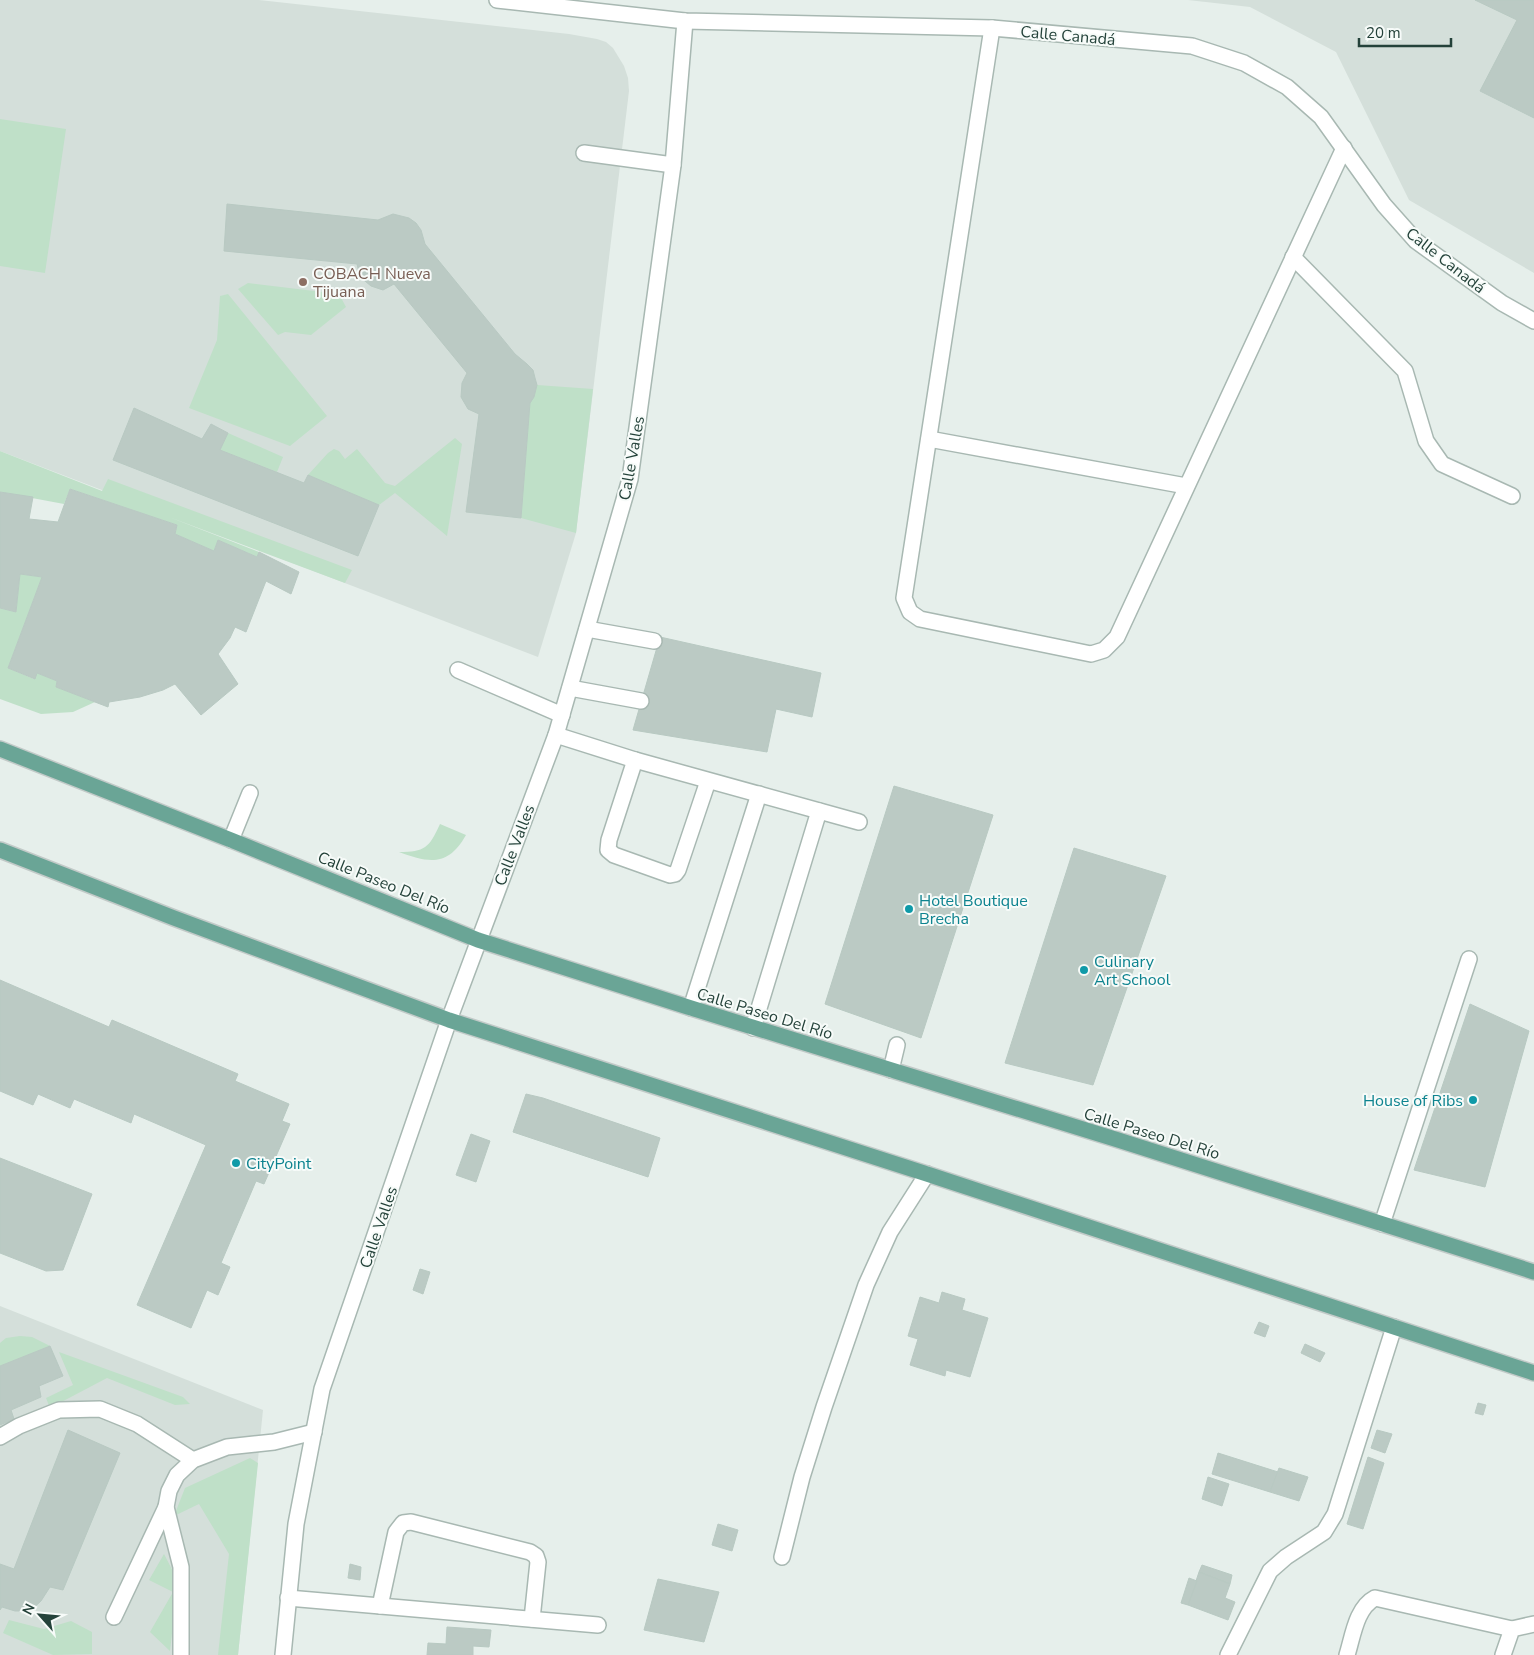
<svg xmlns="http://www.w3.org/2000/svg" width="1534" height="1655" font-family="'Nunito Sans',sans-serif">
<rect width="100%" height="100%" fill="#e6efeb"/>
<g fill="#d4dfda">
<polygon points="0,0 259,0 569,34 597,39 606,42 613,48 624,66 628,78 629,91 576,533 538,657 0,451"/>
<polygon points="1188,0 1534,0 1534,273 1409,200 1336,52 1250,7"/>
<polygon points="0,1306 263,1410 238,1655 0,1655"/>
</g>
<g fill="#bfe0c8">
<polygon points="0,119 66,129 45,273 0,266"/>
<polygon points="248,283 339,294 346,307 311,335 285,332 278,335 238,289"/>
<polygon points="228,294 327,416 290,446 189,408 217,340 220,296"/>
<polygon points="537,385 593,389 576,533 521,518 530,403 534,397"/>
<polygon points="228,433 283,457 277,472 220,450"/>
<polygon points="455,438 462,444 447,536 395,493 379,505 308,475 328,453 334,449 339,451 345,459 357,449 385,483 395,486"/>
<polygon points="0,451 102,491 108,479 352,570 345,583 169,517 259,552 257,557 218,540 214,551 175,534 177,525 70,489 64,504 0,492"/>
<polygon points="20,574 42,577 8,668 34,679 37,673 57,681 56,687 95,702 73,712 41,714 0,699 0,608 16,612"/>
<path d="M440,824L466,835C448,867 429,863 399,852C425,852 429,848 440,824Z"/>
<polygon points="20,1336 32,1337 50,1346 0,1366 0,1343 6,1338"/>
<polygon points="59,1352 183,1397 190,1404 175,1405 107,1378 50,1408 46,1398 73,1385"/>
<polygon points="250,1458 258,1463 238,1655 218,1655 229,1554 199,1504 174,1516 185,1488"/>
<polygon points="164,1554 178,1581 170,1651 150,1632 173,1592 149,1580"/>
<polygon points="9,1620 44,1629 71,1621 92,1632 92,1654 53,1655 3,1633"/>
</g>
<g fill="#bbcac4" stroke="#b8c9c2">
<polygon points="1475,0 1534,0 1534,118 1480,91 1517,20"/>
<polygon points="227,204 378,220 393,214 409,218 416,223 421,230 425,244 515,354 527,364 533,370 535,378 537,385 534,397 530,403 521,518 466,512 479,414 468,409 461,397 462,383 467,373 394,284 383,290 371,286 360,277 357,264 224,251"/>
<polygon points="134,408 202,439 211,424 228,433 220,450 304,483 308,475 379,505 358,556 113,460"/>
<polygon points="70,489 177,525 175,534 214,551 218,540 257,557 259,552 299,572 291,594 266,581 246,632 235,627 230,638 218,654 238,684 201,715 175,684 163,690 140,697 109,702 108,707 56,687 57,681 37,673 35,679 8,668 42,577 20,574 16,612 0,608 0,492 33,497 29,519 58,522"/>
<polygon points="660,637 821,673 812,717 776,709 767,752 633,730"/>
<polygon points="894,786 993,815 921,1038 825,1004"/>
<polygon points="1074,848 1166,876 1093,1085 1005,1063"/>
<polygon points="0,980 109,1027 112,1020 238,1074 235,1081 289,1104 282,1121 290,1124 264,1184 256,1181 221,1263 230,1267 218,1295 207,1290 191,1328 137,1305 206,1145 134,1114 131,1123 74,1099 70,1108 38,1094 33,1105 0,1091"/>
<polygon points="1470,1004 1529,1031 1485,1187 1414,1170"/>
<polygon points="526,1094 543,1098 660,1138 648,1177 513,1132"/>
<polygon points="471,1134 490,1141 476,1182 456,1175"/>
<polygon points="0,1158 92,1194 63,1270 46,1271 0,1253"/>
<polygon points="420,1269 430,1272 423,1294 413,1290"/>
<polygon points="942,1292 965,1299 962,1310 988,1318 970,1377 946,1370 945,1376 910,1365 918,1339 908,1336 920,1297 939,1303"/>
<polygon points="1259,1322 1269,1326 1265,1337 1254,1333"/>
<polygon points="1305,1344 1325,1353 1320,1362 1301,1353"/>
<polygon points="50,1346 63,1376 39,1386 41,1397 11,1410 14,1419 0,1425 0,1366"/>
<polygon points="1478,1403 1486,1405 1483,1415 1475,1413"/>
<polygon points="68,1430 120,1453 63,1590 50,1587 41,1601 30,1611 15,1611 2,1607 0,1610 0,1564 14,1569"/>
<polygon points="1377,1430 1392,1434 1385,1453 1371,1448"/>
<polygon points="1218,1453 1278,1472 1270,1492 1212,1474"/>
<polygon points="1368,1457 1384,1463 1363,1529 1347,1524"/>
<polygon points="1279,1468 1308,1477 1299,1501 1270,1492"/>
<polygon points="1208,1477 1229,1484 1222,1506 1202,1499"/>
<polygon points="718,1524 738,1530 732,1551 712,1545"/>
<polygon points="350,1564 361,1567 360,1580 348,1578"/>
<polygon points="1202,1565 1232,1575 1230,1584 1199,1572"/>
<polygon points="1199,1572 1230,1584 1225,1598 1235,1602 1228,1620 1188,1605"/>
<polygon points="1189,1578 1197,1581 1188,1605 1181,1603"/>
<polygon points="658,1579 719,1592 704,1642 644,1630"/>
<polygon points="447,1627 491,1630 489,1647 473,1646 473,1655 427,1655 428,1643 446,1644"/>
</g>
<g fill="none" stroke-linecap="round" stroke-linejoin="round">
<g stroke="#a8b8b2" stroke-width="18">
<g id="minor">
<polyline points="497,0 685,21 992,28 1192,46 1244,63 1287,87 1321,117 1384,205 1416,241 1502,303 1534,321"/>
<polyline points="992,28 904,598 910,612 920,619 1091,654 1104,650 1117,637 1344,148"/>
<polyline points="584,153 673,165"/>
<polyline points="1293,257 1405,371 1426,441 1442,464 1512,496"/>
<polyline points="929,439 1186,486"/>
<polyline points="587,629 654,641"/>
<polyline points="458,670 562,715"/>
<polyline points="570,688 641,701"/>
<polyline points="556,735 635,760 859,822"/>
<polyline points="635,760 609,840 608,850 614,855 670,875 675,874 678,870 708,781"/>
<polyline points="231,840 250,793"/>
<polyline points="691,1008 759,794"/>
<polyline points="753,1028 819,811"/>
<polyline points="891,1070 897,1045"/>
<polyline points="1382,1224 1469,959"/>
<polyline points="0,1437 19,1426 59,1410 100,1409 137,1424 193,1460"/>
<polyline points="782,1557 802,1477 824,1407 866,1285 890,1232 927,1174"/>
<polyline points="288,1598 598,1625"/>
<polyline points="380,1606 396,1532 403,1523 411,1522 530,1552 536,1556 538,1562 532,1619"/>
<polyline points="114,1617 166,1507"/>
<polyline points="181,1655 181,1567 166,1507 169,1491 177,1475 193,1460 227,1447 274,1442 314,1432"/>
<polyline points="283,1655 296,1524 322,1389 449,1020 556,735 630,479 673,165 685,21"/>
<polyline points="1228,1655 1270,1571 1286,1557 1324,1532 1335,1514 1394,1327"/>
<path d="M1347,1655C1353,1636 1356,1608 1375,1598L1512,1629"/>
<polyline points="1503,1655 1512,1629 1534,1624"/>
</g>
</g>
<g stroke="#c2cac8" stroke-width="18">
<g id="major">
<polyline points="0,749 231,840 478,940 691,1008 1115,1139 1534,1272"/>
<polyline points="0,850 174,918 449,1020 927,1174 1534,1373"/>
</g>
</g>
<use href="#minor" stroke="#fff" stroke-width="15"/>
<use href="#major" stroke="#6aa596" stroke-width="15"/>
</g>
<circle fill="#8d6e63" stroke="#f7fbf9" stroke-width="2" cx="303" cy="282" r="5"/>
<g fill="#0f9aa8" stroke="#f7fbf9" stroke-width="2">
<circle cx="909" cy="909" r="5"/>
<circle cx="1084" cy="970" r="5"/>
<circle cx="1473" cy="1100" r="5"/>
<circle cx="236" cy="1163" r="5"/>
</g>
<g text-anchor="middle" stroke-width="4" stroke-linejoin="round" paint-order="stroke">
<g font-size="16" fill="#24423a" stroke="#f7fbf9">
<text transform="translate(1068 35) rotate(5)" y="6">Calle Canadá</text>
<text transform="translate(1446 260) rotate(38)" y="6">Calle Canadá</text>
<text transform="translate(631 458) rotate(-80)" y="6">Calle Valles</text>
<text transform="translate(514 845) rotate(-69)" y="6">Calle Valles</text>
<text transform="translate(384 882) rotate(22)" y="6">Calle Paseo Del Río</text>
<text transform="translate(765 1013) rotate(17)" y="6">Calle Paseo Del Río</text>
<text transform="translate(1152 1133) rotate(17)" y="6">Calle Paseo Del Río</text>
<text transform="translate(378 1227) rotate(-71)" y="6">Calle Valles</text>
</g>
<g font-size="16" fill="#785e54" stroke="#f7fbf9" text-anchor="start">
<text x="313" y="279">COBACH Nueva<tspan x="313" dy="18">Tijuana</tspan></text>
</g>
<g font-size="16" fill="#0d838f" stroke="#f7fbf9" text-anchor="start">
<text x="919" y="906">Hotel Boutique<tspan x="919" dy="18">Brecha</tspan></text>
<text x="1094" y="967">Culinary<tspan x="1094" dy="18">Art School</tspan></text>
<text x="1463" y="1106" text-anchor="end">House of Ribs</text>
<text x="246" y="1169">CityPoint</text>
</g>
</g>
<g transform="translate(40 1615) rotate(297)" stroke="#f7fbf9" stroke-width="4" paint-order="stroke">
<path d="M0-4L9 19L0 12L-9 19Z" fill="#24423a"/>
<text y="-8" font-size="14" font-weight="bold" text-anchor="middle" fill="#24423a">N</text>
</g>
<path d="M1359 38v8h92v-8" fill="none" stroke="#24423a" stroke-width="2.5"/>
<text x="1366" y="38" font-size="15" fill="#24423a" stroke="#f7fbf9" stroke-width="4" paint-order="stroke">20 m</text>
</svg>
